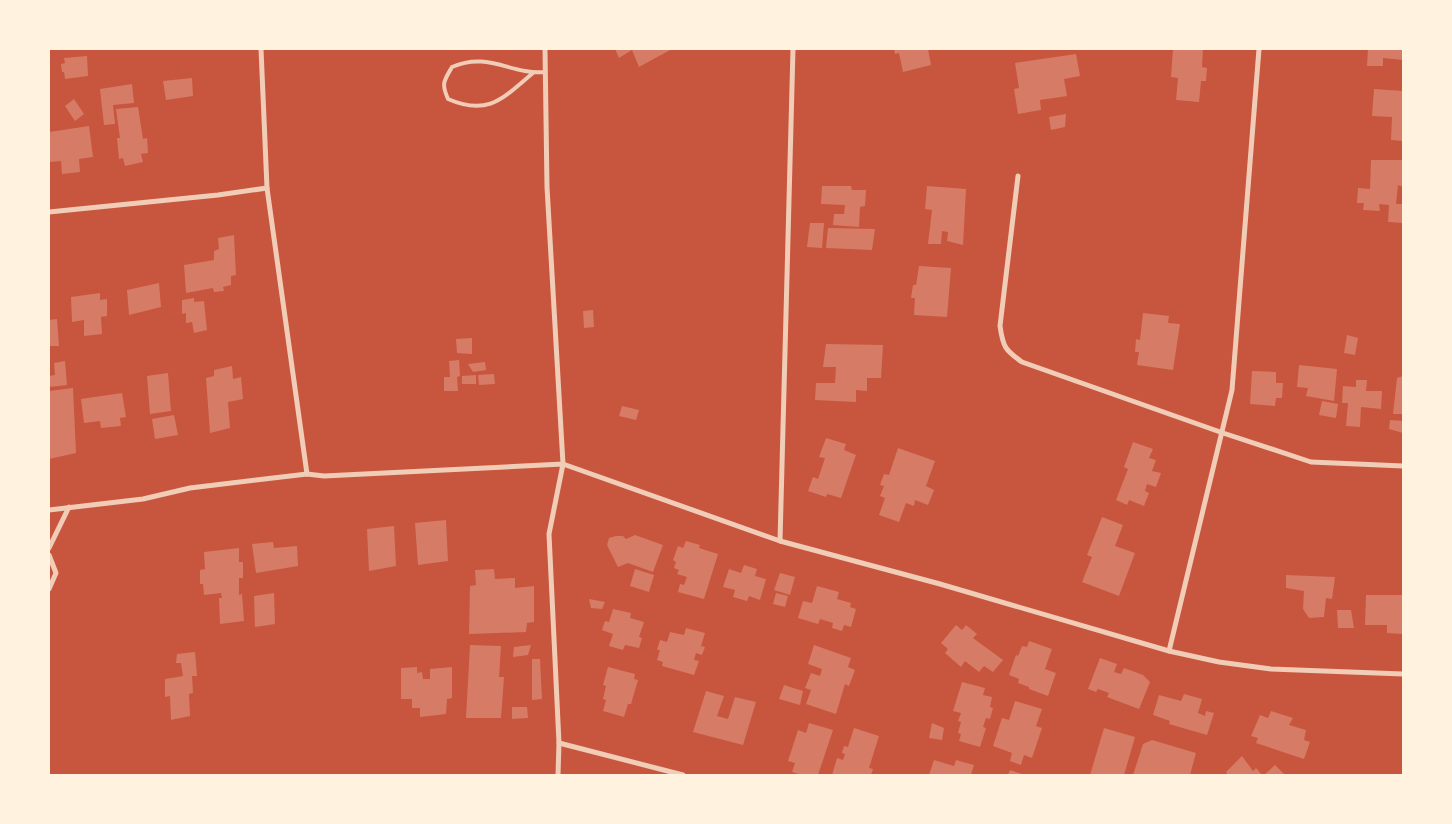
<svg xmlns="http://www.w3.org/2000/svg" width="1452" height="824" font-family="Poppins,sans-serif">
<rect width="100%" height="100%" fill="#c8553d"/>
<g fill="#d67c66">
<polygon points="615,49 672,49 639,67 632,50 619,58"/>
<polygon points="894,49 928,49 931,65 903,72 899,53 895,54"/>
<polygon points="1173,49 1203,49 1202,67 1207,68 1206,81 1201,81 1199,102 1176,100 1178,78 1171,77"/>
<polygon points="1368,49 1403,49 1403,60 1383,58 1383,66 1367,66"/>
<polygon points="1076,54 1080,76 1064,79 1067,96 1040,100 1041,110 1018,114 1014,89 1019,88 1015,63"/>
<polygon points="87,56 88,76 65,79 64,72 62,72 61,64 65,63 64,58"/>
<polygon points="192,78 193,96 166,100 163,81"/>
<polygon points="132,84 134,103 113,105 115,124 104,125 100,89"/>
<polygon points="1374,89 1403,91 1403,141 1391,140 1392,117 1372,116"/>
<polygon points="74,99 84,114 75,121 65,106"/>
<polygon points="138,107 143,139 147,138 148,153 141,154 143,162 125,166 123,158 119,159 117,138 120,138 116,109"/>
<polygon points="1066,114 1065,127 1051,130 1049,117"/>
<polygon points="89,126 93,157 79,159 80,172 62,174 61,161 50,162 49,132"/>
<polygon points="1371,160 1403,160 1403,187 1398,185 1396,204 1403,204 1403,223 1388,222 1389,205 1379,204 1380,211 1363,210 1364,203 1357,203 1358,188 1370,189"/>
<polygon points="822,186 851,186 852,190 866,190 865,206 860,207 859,227 833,225 834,214 844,214 845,205 821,204"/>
<polygon points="927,186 966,189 963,245 947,241 948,232 942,231 941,244 928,244 932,210 925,209"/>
<polygon points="810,223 824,223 822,248 807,247"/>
<polygon points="828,228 875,229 872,250 826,248"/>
<polygon points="234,235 236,275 231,276 231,285 223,287 224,291 214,292 213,288 186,293 184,265 214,260 214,251 219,249 218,238"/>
<polygon points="919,266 951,268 947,317 914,315 915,298 911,298 913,285 916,285"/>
<polygon points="159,283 161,307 129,315 127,290"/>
<polygon points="100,293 100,300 107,299 107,316 101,317 102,334 84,336 84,320 72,322 71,297"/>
<polygon points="194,298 194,302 204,301 207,330 194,333 192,322 186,323 186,313 182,314 182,300"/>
<polygon points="593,310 594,327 584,328 583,311"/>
<polygon points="1143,313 1169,316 1168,323 1180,324 1173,370 1137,365 1139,352 1135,352 1136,339 1140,340"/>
<polygon points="57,319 59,346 49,346 49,320"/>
<polygon points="1347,335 1358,338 1355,355 1344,353"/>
<polygon points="472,338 472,354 457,353 456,339"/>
<polygon points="826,344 883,345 881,378 867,378 867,391 856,390 856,402 815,400 816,383 835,383 836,367 823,367"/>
<polygon points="459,360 460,376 457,377 458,391 444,391 444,377 450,377 449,361"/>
<polygon points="65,361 67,385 49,387 49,376 55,375 54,363"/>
<polygon points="485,362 486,370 473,372 468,364"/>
<polygon points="1299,365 1337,369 1334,401 1306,396 1308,388 1297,387"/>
<polygon points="232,366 233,379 241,377 243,399 228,402 230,428 210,433 206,378 214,376 214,370"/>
<polygon points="1252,371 1276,372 1276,383 1283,383 1282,398 1276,398 1275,406 1250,404"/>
<polygon points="168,373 171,411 150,414 147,376"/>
<polygon points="494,374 495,384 479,385 478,375"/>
<polygon points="476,375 476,384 462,384 462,376"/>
<polygon points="1403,376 1403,414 1393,414 1397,378"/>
<polygon points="1356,380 1367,380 1366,391 1382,391 1381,409 1361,407 1360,427 1346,426 1348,403 1342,403 1343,386 1356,387"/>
<polygon points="73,388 76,453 49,459 49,391"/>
<polygon points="122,393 126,417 120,418 121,426 101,428 100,421 84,423 81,399"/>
<polygon points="1322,401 1338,404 1336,418 1319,415"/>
<polygon points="622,406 639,410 636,420 619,416"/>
<polygon points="174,415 178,435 155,439 152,419"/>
<polygon points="1390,420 1403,421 1403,433 1389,429"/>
<polygon points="826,438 846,444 844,450 856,455 841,498 827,494 826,497 808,491 813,477 818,479 825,458 819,457"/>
<polygon points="1133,442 1153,449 1149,458 1156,460 1152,471 1161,473 1156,487 1147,484 1145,491 1149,493 1144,506 1129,500 1127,505 1116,500 1128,469 1124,467"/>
<polygon points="898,448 935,461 926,486 934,490 928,505 915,500 914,506 906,503 899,522 879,515 885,498 880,496 884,486 880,485 884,474 889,475"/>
<polygon points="1102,517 1123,525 1115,546 1135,553 1119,596 1082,582 1092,557 1087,555"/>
<polygon points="446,520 448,561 418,565 415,523"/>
<polygon points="394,526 396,566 369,571 367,529"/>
<polygon points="635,535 663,545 653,572 628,563 618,567 607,545 609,538 616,536 623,536 626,539"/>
<polygon points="686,541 700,545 699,548 718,554 704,599 678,592 680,584 684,585 687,577 677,574 679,570 674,568 676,562 673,560 678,546 683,548"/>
<polygon points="273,542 274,548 297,546 298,566 256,573 252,544"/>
<polygon points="239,548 239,562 243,562 243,578 239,578 239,595 242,594 244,621 220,624 219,598 222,598 221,593 204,595 203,584 200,584 200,570 205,569 204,552"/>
<polygon points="744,565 757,569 755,576 766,579 760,600 749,596 747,601 733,597 735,590 723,587 729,569 741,573"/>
<polygon points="494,569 495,579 515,578 515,588 534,586 534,622 527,623 526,632 469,634 470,586 476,585 475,570"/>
<polygon points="635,569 654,575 649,592 630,586"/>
<polygon points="780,573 795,577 790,595 774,590"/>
<polygon points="1286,575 1335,577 1332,599 1326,598 1324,617 1309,618 1303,609 1304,591 1286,588"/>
<polygon points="817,586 839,592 837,599 851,603 850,607 856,609 851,627 844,625 842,631 832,628 833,623 820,619 818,624 798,618 803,601 812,603"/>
<polygon points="274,593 275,624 255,627 254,596"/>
<polygon points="776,593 788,596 785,607 773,604"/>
<polygon points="1366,595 1403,595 1403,634 1387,633 1387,625 1365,625"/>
<polygon points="589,599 605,602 602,609 591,608"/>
<polygon points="613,609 631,613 630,618 644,622 639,637 642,638 639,648 625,645 623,650 609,646 613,634 602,630 605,621 609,622"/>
<polygon points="1337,610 1351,610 1354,628 1338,628"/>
<polygon points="956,625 962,630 966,625 977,634 973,638 1003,660 993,672 984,666 979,672 965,661 961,667 945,653 948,649 941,643"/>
<polygon points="686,628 705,633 701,646 705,647 702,655 696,653 694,660 699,661 694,675 662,666 663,662 657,660 660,650 657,650 660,640 667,642 670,632 684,635"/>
<polygon points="1029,641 1052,649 1045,669 1056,673 1048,696 1029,689 1029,687 1018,683 1019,679 1009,675 1016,655 1018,656 1022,646 1027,647"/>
<polygon points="470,645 501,646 499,677 504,677 501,718 466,718"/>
<polygon points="531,645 528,655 513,657 514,647"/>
<polygon points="814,645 851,658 848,667 855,670 849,686 845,684 836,714 806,704 811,690 805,688 811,673 820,676 822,669 808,664"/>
<polygon points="195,652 197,676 192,676 193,693 189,694 190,716 171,720 170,696 165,697 165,679 183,676 181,663 176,663 177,654"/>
<polygon points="1100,658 1117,664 1114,672 1121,674 1124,668 1143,675 1150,682 1139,709 1107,697 1109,693 1098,689 1096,692 1088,689"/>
<polygon points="532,659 540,659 542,699 532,700"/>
<polygon points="417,667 417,673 422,672 423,679 430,679 430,669 452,667 452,698 447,699 446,714 420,717 420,708 412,708 412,699 401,699 401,668"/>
<polygon points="608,667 635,674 634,679 638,680 631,704 628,704 624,717 603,711 606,700 603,699 606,686 603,685"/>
<polygon points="962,682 985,688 983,695 992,697 990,707 993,708 990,719 986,718 983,727 986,728 980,747 959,741 961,734 958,733 961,722 958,721 961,713 953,711"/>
<polygon points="784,685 803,691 800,705 779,699"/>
<polygon points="706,691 724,696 717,716 728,719 735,697 756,702 743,745 693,732"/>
<polygon points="1184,694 1202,699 1198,713 1205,716 1206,711 1214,713 1207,735 1169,724 1170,721 1153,715 1159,695 1181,701"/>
<polygon points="1015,701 1042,709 1036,726 1042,728 1032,758 1024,755 1021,765 1010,761 1012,753 993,746 1002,718 1009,720"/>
<polygon points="512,707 527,707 528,718 512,719"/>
<polygon points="1271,711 1293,718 1289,725 1306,730 1304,740 1310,742 1304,759 1256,743 1258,738 1251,736 1260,715 1268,718"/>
<polygon points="809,723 833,730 818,775 802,775 792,772 795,763 788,761 798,730 806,733"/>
<polygon points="932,723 944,728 942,740 929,738"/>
<polygon points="854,728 879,736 869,768 873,769 871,775 832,775 837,758 843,760 845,754 842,753 844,746 848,747"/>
<polygon points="1104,728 1135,737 1124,775 1090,775"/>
<polygon points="1152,740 1196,753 1190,775 1133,775 1143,744"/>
<polygon points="1242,756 1253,771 1256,768 1262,775 1228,775 1226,772"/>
<polygon points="934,760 954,766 956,760 974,765 971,775 929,775"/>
<polygon points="1275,765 1285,775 1264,775"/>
<polygon points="1010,770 1025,775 1008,775"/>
</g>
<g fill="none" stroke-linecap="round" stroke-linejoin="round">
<path stroke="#f1ccb7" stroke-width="4" d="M533,73C504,97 489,117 448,99C441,83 444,81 452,67C489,51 510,75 545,72"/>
<g stroke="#f1ccb7" stroke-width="5">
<polyline points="261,49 267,188 307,474"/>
<polyline points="545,49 547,187 563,464 549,534 559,743 558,775"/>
<path d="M1018,176L1000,326C1003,347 1005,350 1022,362L1223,433L1311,462L1403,466"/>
<polyline points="49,212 218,195 267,188"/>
<polyline points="49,510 143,499 190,488 307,474 324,476 563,464 780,541 940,584 1169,651 1219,662 1271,669 1403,674"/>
<polyline points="780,541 793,49"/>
<polyline points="49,548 69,507"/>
<polyline points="49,555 56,573 49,589"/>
<polyline points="1169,651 1232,390 1259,49"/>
<polyline points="559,743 683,775"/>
</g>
</g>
<rect width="1452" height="824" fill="none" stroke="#fff3e0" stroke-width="100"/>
</svg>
